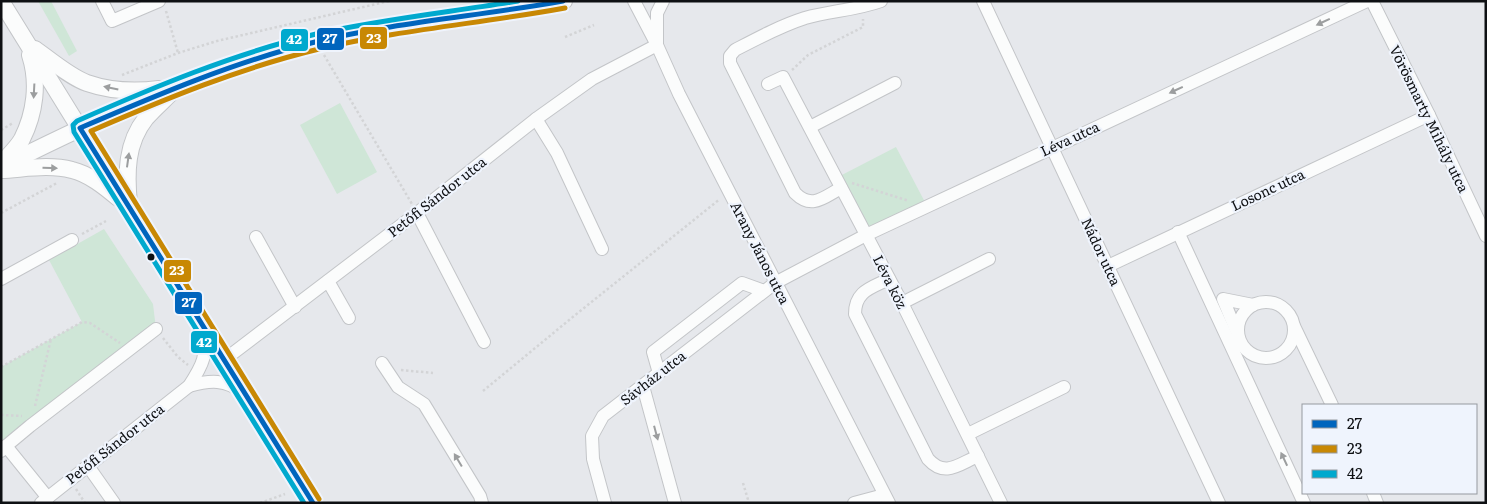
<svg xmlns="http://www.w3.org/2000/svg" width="1487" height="504" font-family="Literata,serif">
<rect width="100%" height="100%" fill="#e6e8ec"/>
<g fill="#cfe6d7">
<polygon points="38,1 51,1 77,51 69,56"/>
<polygon points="340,103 377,172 337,194 300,125"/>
<polygon points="896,147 927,206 866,235 836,178"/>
<polygon points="104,229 153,304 156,329 1,451 1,367 82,322 49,260"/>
</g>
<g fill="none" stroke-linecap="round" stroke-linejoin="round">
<g stroke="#c3c5c8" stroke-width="14">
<g id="minor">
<polyline points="102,1 112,21 159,1"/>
<polyline points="634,1 657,45 679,94 889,503"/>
<polyline points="983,1 1219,503"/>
<polyline points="1372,1 1429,115 1486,236"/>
<polyline points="657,43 657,13 663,1"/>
<polyline points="768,84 783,77 902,303 1001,503"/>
<polyline points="536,119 557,153 602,249"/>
<polyline points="810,127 895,83"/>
<path d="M841,188C824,197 812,210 795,193L730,63V56L735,50C758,38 780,26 805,18C830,11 856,10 881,1"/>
<polyline points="417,213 484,342"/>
<polyline points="1178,232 1304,503"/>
<polyline points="256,237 295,307"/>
<polyline points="1108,266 1429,115"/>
<polyline points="1,279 72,240"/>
<path d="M889,279C871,288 855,291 855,314L928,459C945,478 959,464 978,456"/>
<polyline points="328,281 349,318"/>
<circle cx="1266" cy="330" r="28"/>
<polyline points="902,303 989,259"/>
<polyline points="1294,326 1332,405"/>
<polyline points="1238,335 1223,299 1253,305"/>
<polyline points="224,360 417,213 536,119 592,79 657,45"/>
<polyline points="382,363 398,387 424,404 480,496 482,503"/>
<polyline points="659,373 653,352 742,283 764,291"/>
<path d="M189,386C210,380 226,379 243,393"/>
<polyline points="643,386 675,503"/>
<polyline points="968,434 1064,387"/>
<polyline points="6,446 30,426 156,329"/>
<polyline points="1,451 6,446 48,498"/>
<polyline points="88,466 114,503"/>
<polyline points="1373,493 1377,503"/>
<path d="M41,503L189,386C204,363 207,356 203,329"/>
<polyline points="605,503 593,459 592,436 603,416 775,283 866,235 1367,1"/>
<polyline points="854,503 884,495"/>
</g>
</g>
<g stroke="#c3c5c8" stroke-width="18">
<g id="major">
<polyline points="1,1 129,208 313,503"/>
<path d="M35,49C49,59 70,77 87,83C110,91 135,92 159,89"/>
<path d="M2,163C8,156 17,148 22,139C35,113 39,83 30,55"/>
<path d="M1,167C101,117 208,67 317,42C398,23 482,17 564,1"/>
<path d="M1,170C24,169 49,164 72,170C89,174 105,187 118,198"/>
<path d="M129,204C126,173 126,143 146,118C154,109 163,101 171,93"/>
</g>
</g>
<g stroke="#d3d4d6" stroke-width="2.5" stroke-dasharray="2.5 2.5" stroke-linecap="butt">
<polyline points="166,11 178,53"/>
<polyline points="565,37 594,25"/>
<polyline points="324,55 412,204"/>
<polyline points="792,70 808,55 863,27 863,19"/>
<polyline points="122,75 178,53 217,41 389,1"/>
<polyline points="1,130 13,123"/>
<polyline points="852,183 909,201"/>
<polyline points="1,213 57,183"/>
<polyline points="82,234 106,221"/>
<polyline points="163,338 178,357 188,365"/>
<polyline points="1,367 82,322 90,323 120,343"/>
<polyline points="401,370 433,373"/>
<polyline points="483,391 574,316 720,199"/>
<polyline points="35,406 51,339"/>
<polyline points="1,415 22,416"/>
<polyline points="743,483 749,503"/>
<polyline points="76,489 85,503"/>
<polyline points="260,503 285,494"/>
</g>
<use href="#minor" stroke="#fbfcfc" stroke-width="12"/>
<use href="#major" stroke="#fbfcfc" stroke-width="16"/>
<g stroke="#eff4fd" stroke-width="9">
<path id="bus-1" d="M313,503L80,128C157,95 234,62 315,42C396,22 480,16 563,1"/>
</g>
<g stroke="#eff4fd" stroke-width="9">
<path id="bus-2" d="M319,499L91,131C165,99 240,68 319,49C400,30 483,23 565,8"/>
</g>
<g stroke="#eff4fd" stroke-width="9">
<path id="bus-3" d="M304,503L74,132L73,125L77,121C154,87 233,54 316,34C383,19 451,12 518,1"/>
</g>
<use href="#bus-1" stroke="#0065bd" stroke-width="5"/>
<use href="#bus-2" stroke="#c88804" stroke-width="5"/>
<use href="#bus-3" stroke="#00a9ce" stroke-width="5"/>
</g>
<defs><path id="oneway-solid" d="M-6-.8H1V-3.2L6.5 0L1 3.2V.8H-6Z" transform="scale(1.25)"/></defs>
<g fill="#9c9e9f">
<use href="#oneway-solid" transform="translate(1323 22) rotate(155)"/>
<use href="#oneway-solid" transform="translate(111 88) rotate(-168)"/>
<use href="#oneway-solid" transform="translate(1176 90) rotate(155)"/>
<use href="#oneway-solid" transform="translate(34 91) rotate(93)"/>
<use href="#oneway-solid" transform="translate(128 160) rotate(-82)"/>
<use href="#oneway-solid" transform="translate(50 168) rotate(2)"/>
<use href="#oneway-solid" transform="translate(656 433) rotate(75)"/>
<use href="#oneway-solid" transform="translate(1284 459) rotate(-115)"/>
<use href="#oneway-solid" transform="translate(458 460) rotate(-121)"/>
</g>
<circle fill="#0e1013" stroke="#eff4fd" stroke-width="2" cx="151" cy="257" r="4.5"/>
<g text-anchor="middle" stroke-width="4.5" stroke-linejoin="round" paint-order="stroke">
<g font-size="14" fill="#0e1013" stroke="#eff4fd">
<text transform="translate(1429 119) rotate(64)" y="5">Vörösmarty Mihály utca</text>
<text transform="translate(1070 139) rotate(-25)" y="5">Léva utca</text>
<text transform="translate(1268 190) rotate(-25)" y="5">Losonc utca</text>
<text transform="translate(437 197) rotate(-38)" y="5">Petőfi Sándor utca</text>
<text transform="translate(1101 252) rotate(65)" y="5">Nádor utca</text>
<text transform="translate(760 253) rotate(63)" y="5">Arany János utca</text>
<text transform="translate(890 282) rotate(63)" y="5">Léva köz</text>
<text transform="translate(653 378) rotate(-38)" y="5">Sávház utca</text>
<text transform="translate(115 444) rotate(-38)" y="5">Petőfi Sándor utca</text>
</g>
</g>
<g stroke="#eff4fd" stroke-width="2">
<rect x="359" y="26" width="29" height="24" rx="5" fill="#c88804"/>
<rect x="316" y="27" width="29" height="24" rx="5" fill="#0065bd"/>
<rect x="280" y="28" width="29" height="24" rx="5" fill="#00a9ce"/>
<rect x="163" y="259" width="29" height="24" rx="5" fill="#c88804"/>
<rect x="174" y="291" width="29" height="24" rx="5" fill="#0065bd"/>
<rect x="190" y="330" width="28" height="24" rx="5" fill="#00a9ce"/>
</g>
<g font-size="14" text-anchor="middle" font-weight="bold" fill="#fff">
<text x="374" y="43">23</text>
<text x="330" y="43">27</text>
<text x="294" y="44">42</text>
<text x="177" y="275">23</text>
<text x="189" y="307">27</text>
<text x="204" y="347">42</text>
</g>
<rect width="1487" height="504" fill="none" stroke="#0e1013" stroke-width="5"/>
<rect x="1302" y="404" width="175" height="90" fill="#eff4fd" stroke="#95999f"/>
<rect x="1312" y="420" width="25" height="8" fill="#0065bd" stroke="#95999f"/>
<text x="1347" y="429" font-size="15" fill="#0e1013">27</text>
<rect x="1312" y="445" width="25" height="8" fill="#c88804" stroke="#95999f"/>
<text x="1347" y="454" font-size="15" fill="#0e1013">23</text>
<rect x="1312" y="470" width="25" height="8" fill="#00a9ce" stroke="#95999f"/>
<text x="1347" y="479" font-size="15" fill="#0e1013">42</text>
</svg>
